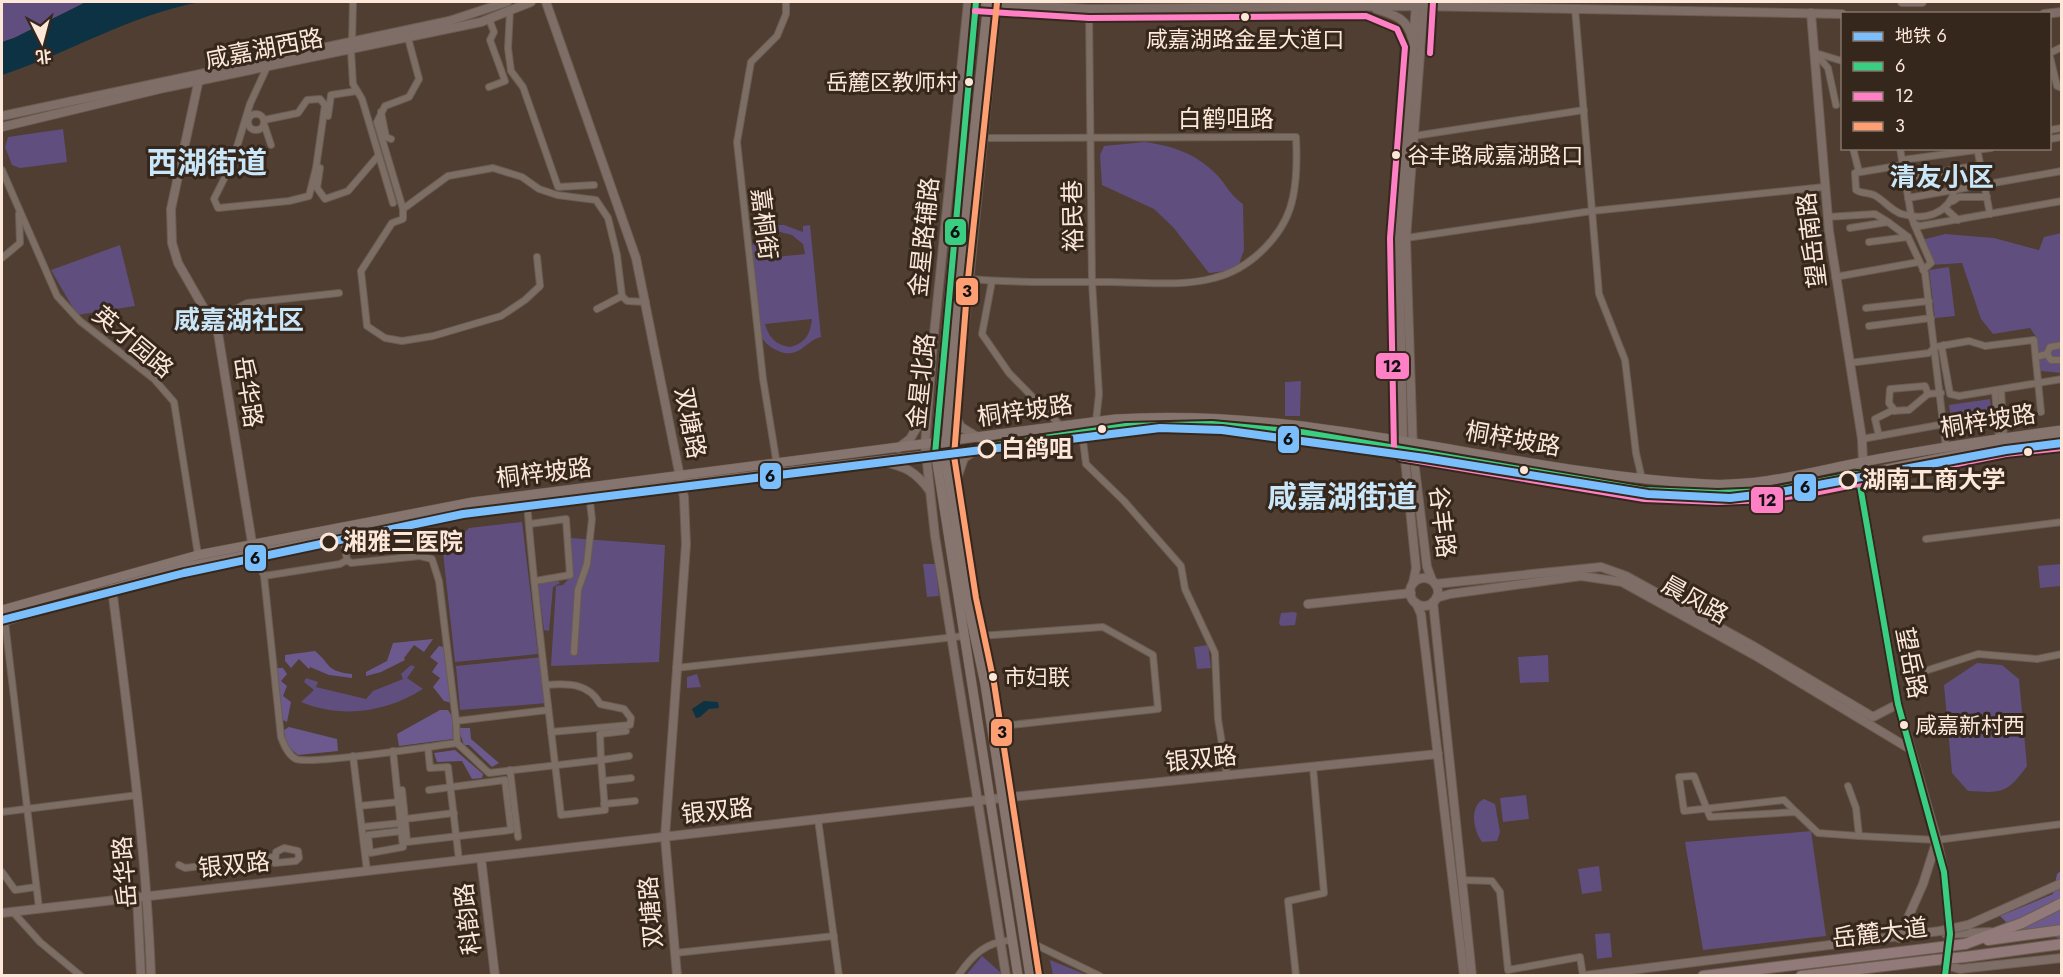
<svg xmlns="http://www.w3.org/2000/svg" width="2063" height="977" font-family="Jost,'Noto Sans SC',sans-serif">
<rect width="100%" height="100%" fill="#4f3e31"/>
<g fill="#5f4e7e" fill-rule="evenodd">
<polygon points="2,2 86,2 14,38 2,42"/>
<polygon points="63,129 67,162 20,168 12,165 5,147 8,137"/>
<path d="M1145,142C1173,146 1195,153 1216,174C1227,185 1228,193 1243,204L1244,250L1239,264L1226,271L1209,273L1173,227L1154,209L1102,185L1100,155L1104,146Z"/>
<path d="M776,225H784L803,232V226L810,225L821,337C807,340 801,356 784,353C776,351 766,345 762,338C759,332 750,252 752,246C755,235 766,229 776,225ZM776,231L792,235L803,244L805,254L758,259C757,244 763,239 776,231ZM812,319C810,334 806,343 790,347C776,345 769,338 765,324Z"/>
<polygon points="2061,233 2061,373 2041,371 2036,337 2030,328 1993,334 1981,319 1962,263 1930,265 1918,241 1945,234 1994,238 2039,250 2044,237"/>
<polygon points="120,245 135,306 77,315 51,270"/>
<polygon points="1949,267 1955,316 1935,318 1929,270"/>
<polygon points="1301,381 1300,416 1285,416 1285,382"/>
<polygon points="1990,399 1994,426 1953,432 1949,405"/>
<polygon points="522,522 538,654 455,662 441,534 454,543 469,528"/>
<polygon points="571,538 665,545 659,662 551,666 556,586 563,585 572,575"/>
<polygon points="923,564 935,564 939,596 927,597"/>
<polygon points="2061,564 2061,586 2040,588 2038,566"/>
<polygon points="556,579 560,583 553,587 549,631 544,630 538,583"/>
<polygon points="1293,612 1297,613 1295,625 1281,626 1279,623 1281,613"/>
<polygon points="1208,645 1211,668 1197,669 1194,647"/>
<polygon points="1548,655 1549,682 1520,683 1518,657"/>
<polygon points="543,657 547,703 460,710 456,666"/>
<path d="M1977,663L2002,665L2019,679L2027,766C2007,794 2002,793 1968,791L1952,773L1944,685Z"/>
<path d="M411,665L415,667L407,678L423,689C387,712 342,719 301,702L314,690L304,682L306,678L318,682L316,687L366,699L373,691L403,679L401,674Z"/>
<polygon points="697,674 701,687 687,688 687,677"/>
<polygon points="1526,795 1529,819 1503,822 1500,798"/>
<path d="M1484,799L1495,804L1500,832L1497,841L1482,842C1473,830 1469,806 1484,799Z"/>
<polygon points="1811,831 1826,936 1703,950 1685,842"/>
<polygon points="1599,866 1602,891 1582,894 1578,869"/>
<polygon points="1610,933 1612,957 1597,959 1595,934"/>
<polygon points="982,956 1000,972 1001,975 966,975"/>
<polygon points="1050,960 1087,975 1053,975"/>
</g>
<g fill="#6c5a8e">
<polygon points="433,639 424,652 414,645 404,658 405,660 381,672 366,676 366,672 387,661 393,643"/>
<polygon points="439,646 444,647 452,703 444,701 433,687 440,678 432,672 438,663 430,657"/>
<path d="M315,651C332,665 325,671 352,674V678L329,675L310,667L309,669L299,659L291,668L285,661V655Z"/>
<polygon points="277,668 283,668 287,674 281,681 287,686 283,696 291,702 287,722 281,719"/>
<polygon points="440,710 448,710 452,716 453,739 399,746 397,734"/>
<polygon points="289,727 337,739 338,751 298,755 286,745 284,730"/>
<polygon points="458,728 470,728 471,739 499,763 492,767 469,745 464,745"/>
<polygon points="455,750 483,774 482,778 472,779 462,761 437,762 434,753"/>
<polygon points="2061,871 2061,938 2016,932 2000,916 2053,894 2057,874"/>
</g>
<g fill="#0c3244">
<path d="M86,2H200C130,15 69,53 2,75V42L14,38Z"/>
<polygon points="704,701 718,702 719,708 709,709 700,717 696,718 692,709"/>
</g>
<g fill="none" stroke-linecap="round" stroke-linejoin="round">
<g stroke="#6b5c50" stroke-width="8">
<g id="street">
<polyline points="1575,8 1599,294 1625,360 1636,453 1642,479"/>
<polyline points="1089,9 1092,282 1099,394 1096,421"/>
<polyline points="510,10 508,48 511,71 523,87 558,187 594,185"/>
<polyline points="408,38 419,79 409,97 385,106 377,122 403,209 403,219 392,223 361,271 367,326 385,338 402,341 433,336 501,316 525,300 540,286 537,257"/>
<polyline points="352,42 353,2"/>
<polyline points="351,51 353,84 362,99 393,203"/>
<polyline points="1815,53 1828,68 1836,105"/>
<polyline points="2050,53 2062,47"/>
<polyline points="1819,54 1842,61"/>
<polyline points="2050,57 2057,86 2062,88"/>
<polyline points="489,87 505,81 490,40 494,32 489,19"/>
<polyline points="381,112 386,137 391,139"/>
<circle cx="256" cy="122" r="8"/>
<polyline points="328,116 331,95 357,91"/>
<polyline points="264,120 298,113 307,100 320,99 325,105 316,168 309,196 289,201 218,208 214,199 232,163 250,104 267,67"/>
<polyline points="264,124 271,145"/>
<polyline points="2050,130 2062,128"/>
<polyline points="1414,136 1584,110"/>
<polyline points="2050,139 2062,137"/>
<polyline points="1853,148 1859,172"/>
<polyline points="1900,148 1911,215 1914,224 1920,226 2062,201"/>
<polyline points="1977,148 1990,214"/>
<polyline points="1902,160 1991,148"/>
<path d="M1903,165L1855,173L1856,190C1862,194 1867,192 1874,195C1884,200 1891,211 1902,214C1925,221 1949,214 1955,189"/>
<polyline points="320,168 317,188 325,199 348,191 378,156"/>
<polyline points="2,170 57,296 80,321 154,379 174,402 198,555"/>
<polyline points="1905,178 1980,165"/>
<polyline points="1908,198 2062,171"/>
<polyline points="1953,201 1959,197 1987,197"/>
<polyline points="403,209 448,176 493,168 522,177 539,189 557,195 596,200 608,218 617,255 622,296 627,301 646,302"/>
<polyline points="1946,209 1958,220"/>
<polyline points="1827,217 1875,214 1888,222"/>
<polyline points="1914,224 1931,263 1923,270"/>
<polyline points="1850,228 1888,222 1908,237 1925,273 1946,448"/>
<polyline points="1406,238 1592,211 1824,187"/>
<polyline points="1869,242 1908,237"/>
<polyline points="2,258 20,243 19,214"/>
<polyline points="1835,277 1919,262"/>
<path d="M959,278C1009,283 1059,282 1109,282C1143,282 1182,287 1214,278C1251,269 1286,234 1293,197C1297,178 1297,156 1296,137L981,138"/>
<polyline points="992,281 982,334 1009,373 1060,425"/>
<polyline points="1866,308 1929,301"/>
<polyline points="597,309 622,296"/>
<polyline points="213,321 247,303 339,293"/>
<polyline points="1869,326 1931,318"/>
<polyline points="1944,345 1942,349 1950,394 1959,396 2062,379"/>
<polyline points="2047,354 2051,360 2062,360"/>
<polyline points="2036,357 2047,354 2050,347 2062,345"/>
<polyline points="1849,363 1929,353 1935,347 1969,341 1985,346 2034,340 2041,412"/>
<polyline points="2001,390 2004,438"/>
<polyline points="1995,391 1999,438"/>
<polyline points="1895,411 1889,403 1890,389 1925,386 1928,394"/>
<polyline points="1082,433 1086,464 1124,501 1181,566 1185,589 1215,653 1218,719 1227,775"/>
<polyline points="1879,436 1875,419 1891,411 1909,410 1928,394 1941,393"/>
<polyline points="1862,439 1966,420"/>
<polyline points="777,465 763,379 737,142 751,62 777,36 786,14 786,2"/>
<path d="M527,502C535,606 549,711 561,815L605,810L601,760L489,773L457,743L456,721L548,710"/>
<polyline points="529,524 566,519 570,575 535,581"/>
<polyline points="343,536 347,560 351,563 420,556 432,559 439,581 456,721"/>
<polyline points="1926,539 2062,522"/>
<path d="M254,553L264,576L281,737C284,745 288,755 296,759C311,765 433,746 457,743"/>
<polyline points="264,576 340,564 347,560"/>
<polyline points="5,622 39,908"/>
<polyline points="979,636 1103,627 1153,655 1158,709 992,727"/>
<polyline points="574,652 578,590 587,564 592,519 589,494"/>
<polyline points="676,668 964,636"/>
<polyline points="1928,670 1978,654 2037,659 2062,654"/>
<path d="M546,685C567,683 589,683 600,704L624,709L631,718L630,725L551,732"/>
<polyline points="626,731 600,734 601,760 629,756"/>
<polyline points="428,747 430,768 448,767 459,860"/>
<polyline points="393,751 403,847 370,853 368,835 402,831"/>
<polyline points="353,756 367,871"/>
<polyline points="510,770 518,837"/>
<polyline points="603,781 631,778"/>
<polyline points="1848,786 1856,808 1859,836 1937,840 2062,824"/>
<polyline points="402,790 405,819"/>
<polyline points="429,790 505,780 511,830 407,842 405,819 454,813"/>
<polyline points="604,804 635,801"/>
<polyline points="359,806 398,802"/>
<polyline points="2,812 138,795"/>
<polyline points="1796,812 1784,800 1684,811 1679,777 1694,776 1710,817 1796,812 1818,833 1859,836"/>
<polyline points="818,819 839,976"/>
<polyline points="362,827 401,823"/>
<polygon points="284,848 298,851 299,858 296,861 275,863 276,852"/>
<polyline points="179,865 185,868 274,857"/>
<polyline points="2,872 15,890 36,887"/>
<polyline points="1461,880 1492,881 1500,892 1508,970 1580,957 1583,976"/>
<polyline points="12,911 40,942 81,976"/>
<polyline points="1030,942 1100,976"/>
<polyline points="675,953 834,936"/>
<path d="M958,976C973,954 986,942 1012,940"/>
<polyline points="1296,976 1288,901 1324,893 1313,767"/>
</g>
</g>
<g stroke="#6b5c50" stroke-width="10">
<g id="secondary">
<polyline points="546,2 636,258 684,497 686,544 665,837 677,976"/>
<polyline points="968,2 933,344 925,445 935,536 1006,976"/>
<polyline points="975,2 1089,9 1416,6 1842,14"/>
<polyline points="1424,2 1406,238 1413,452 1427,567 1432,580"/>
<polyline points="1902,2 1922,2"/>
<path d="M1376,9C1395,15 1407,18 1412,38"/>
<polyline points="1811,13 1829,231 1862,439 1863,462 1858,474 1898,704 1937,840 1944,872 1950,934 1945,976"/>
<polyline points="2044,14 2062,12"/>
<polyline points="199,79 171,209 172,243 178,263 218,333 253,549"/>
<polyline points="2,116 449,21 507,2"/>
<polyline points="2,127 164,88 481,22 531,2"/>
<polyline points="956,418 961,427 979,438"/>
<polyline points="898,448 910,439 925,414"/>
<path d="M883,462C905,466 916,472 929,490"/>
<polyline points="958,475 964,458 976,450"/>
<circle cx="1424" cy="592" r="14"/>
<polyline points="1413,583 1416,568 1403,440 1399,238 1416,4"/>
<polyline points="1435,584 1601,567 1626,576 1755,647 1873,717 1898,704"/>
<path d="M112,588C128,717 146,845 151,976"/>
<polyline points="1436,598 1450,594 1581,576 1622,582 1756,656 1910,749"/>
<polyline points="1433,602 1472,976"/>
<polyline points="1416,603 1421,614 1464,976"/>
<polyline points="1308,604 1411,593"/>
<polyline points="990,688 958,492 953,441 997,2"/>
<polyline points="995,721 1036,976"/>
<polyline points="481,858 495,976"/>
<polyline points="137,896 141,976"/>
<polyline points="2,913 1002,798 1438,754"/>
<polyline points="1968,925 2062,883"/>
<polyline points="1946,934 1990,932"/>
<polyline points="1899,938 1923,884 1936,843"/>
<polyline points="1946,965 1960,969 2062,958"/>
<polyline points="1584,976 1940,931"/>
</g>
</g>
<g stroke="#6b5c50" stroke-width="10">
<g id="primary">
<polyline points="976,2 935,450 1018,976"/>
<polyline points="988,2 959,278 945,456 967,600 985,684 1030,976"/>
<path d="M2,610L198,555L473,502L1116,419C1316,406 1508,473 1706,484C1759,487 1811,472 1862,462C1928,449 1995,439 2062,430"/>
<polyline points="2,622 186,567 492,507 977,449 1126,426 1212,424 1301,432 1645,490 1718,493 1767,491 1813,484 2005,445 2062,439"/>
</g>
</g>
<g stroke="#6b5c50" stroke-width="12">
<g id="highway">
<polyline points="1988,940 2062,930"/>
<polyline points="1965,944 2022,923 2062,903"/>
<polyline points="1965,957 2062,944"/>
<polyline points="1703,976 1933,948"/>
<polyline points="1801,976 1935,960"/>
</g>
</g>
<use href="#street" stroke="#7c6e64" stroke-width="6"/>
<use href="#secondary" stroke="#7e6e67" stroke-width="8"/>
<use href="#primary" stroke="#86746f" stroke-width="9"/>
<use href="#highway" stroke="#917a79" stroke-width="10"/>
<g stroke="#6b5c50" stroke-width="10" stroke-linecap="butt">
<polyline id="secondary-bridge" points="1940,931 1968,925"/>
</g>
<g stroke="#6b5c50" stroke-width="12" stroke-linecap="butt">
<g id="highway-bridge">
<polyline points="1933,948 1965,944"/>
<polyline points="1935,960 1965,957"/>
</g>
</g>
<use href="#secondary-bridge" stroke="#7e6e67" stroke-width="8"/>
<use href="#highway-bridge" stroke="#917a79" stroke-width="10"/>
<g stroke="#36271c" stroke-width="10">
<g id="bus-1">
<polyline points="976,2 935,454 1126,426 1212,424 1301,432 1645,490 1718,493 1767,491 1858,474"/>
<polyline points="1858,474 1898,704 1944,872 1950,934 1945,976"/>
</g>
</g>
<g stroke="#36271c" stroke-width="10">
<g id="bus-2">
<polyline points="975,11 1089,18 1366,16 1397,29 1405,47 1390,238 1394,450 1400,458 1644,499 1718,502 1767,500 1814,493 2006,454 2062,448"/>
<polyline points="1430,53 1433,3"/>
</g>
</g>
<g stroke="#36271c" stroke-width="10">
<polyline id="bus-3" points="997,3 968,279 954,456 976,598 994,683 1039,975"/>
</g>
<use href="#bus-1" stroke="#3ace82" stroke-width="6"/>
<use href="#bus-2" stroke="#ff80c5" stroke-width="6"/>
<use href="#bus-3" stroke="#fd9f72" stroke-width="6"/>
<g stroke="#36271c" stroke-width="12">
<polyline id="metro-1" points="2,620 184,573 463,514 1160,428 1222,430 1425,458 1648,494 1730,498 1781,492 2006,450 2062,443"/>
</g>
<use href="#metro-1" stroke="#7abefb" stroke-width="8"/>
</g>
<g fill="#fce7d9" stroke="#36271c" stroke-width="2">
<circle cx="1245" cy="17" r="5"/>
<circle cx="969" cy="82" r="5"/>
<circle cx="1396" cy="155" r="5"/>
<circle cx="1102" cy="429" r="5"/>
<circle cx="2028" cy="452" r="5"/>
<circle cx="1524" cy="470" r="5"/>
<circle cx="993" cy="677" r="5"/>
<circle cx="1904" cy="725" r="5"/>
</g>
<g fill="#36271c" stroke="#fce7d9" stroke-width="3">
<circle cx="987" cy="449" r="8"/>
<circle cx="1848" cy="480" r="8"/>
<circle cx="329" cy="542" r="8"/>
</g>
<g text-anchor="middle" stroke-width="6" stroke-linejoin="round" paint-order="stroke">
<g font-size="22" fill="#fce7d9" stroke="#36271c" text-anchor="start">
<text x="1245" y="47" text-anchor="middle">咸嘉湖路金星大道口</text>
<text x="958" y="90" text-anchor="end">岳麓区教师村</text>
<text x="1407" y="163">谷丰路咸嘉湖路口</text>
<text x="1004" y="685">市妇联</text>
<text x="1915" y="733">咸嘉新村西</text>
</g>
<g font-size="24" fill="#fce7d9" stroke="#36271c">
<text transform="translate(264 49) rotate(-11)" y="8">咸嘉湖西路</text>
<text x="1226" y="127">白鹤咀路</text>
<text transform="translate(1073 216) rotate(-91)" y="8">裕民巷</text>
<text transform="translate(764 224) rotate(83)" y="8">嘉桐街</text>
<text transform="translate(924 237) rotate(-84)" y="8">金星路辅路</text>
<text transform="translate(1812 240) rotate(-97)" y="8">望岳南路</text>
<text transform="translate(133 342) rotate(40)" y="8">英才园路</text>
<text transform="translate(921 381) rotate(-84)" y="8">金星北路</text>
<text transform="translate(248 392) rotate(81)" y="8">岳华路</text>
<text transform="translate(1025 411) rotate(-8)" y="8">桐梓坡路</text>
<text transform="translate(1988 421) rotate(-9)" y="8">桐梓坡路</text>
<text transform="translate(690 423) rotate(79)" y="8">双塘路</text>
<text transform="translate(1513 439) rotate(10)" y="8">桐梓坡路</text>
<text transform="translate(544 473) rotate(-7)" y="8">桐梓坡路</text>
<text transform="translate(1442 522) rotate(83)" y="8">谷丰路</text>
<text transform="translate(1695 600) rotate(29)" y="8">晨风路</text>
<text transform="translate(1911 663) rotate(79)" y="8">望岳路</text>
<text transform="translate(1201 759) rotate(-6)" y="8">银双路</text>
<text transform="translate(717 811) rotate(-6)" y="8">银双路</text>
<text transform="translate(234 865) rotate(-6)" y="8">银双路</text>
<text transform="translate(125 872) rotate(-95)" y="8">岳华路</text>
<text transform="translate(651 912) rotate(-95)" y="8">双塘路</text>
<text transform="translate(468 919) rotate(-97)" y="8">科韵路</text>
<text transform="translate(1880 933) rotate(-7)" y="8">岳麓大道</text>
</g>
<g font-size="24" font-weight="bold" fill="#fce7d9" stroke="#36271c" text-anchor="start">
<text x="1001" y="457">白鸽咀</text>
<text x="1862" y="488">湖南工商大学</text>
<text x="343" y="550">湘雅三医院</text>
</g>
<g font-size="26" font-weight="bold" fill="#cae7fa" stroke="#36271c">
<text x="1942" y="186">清友小区</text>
<text x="239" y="329">威嘉湖社区</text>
</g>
<g font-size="30" font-weight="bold" fill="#cae7fa" stroke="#36271c">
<text x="207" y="173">西湖街道</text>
<text x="1342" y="507">咸嘉湖街道</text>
</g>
</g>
<g stroke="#36271c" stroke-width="2">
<rect x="944" y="218" width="23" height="28" rx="6" fill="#3ace82"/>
<rect x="955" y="277" width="24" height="29" rx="6" fill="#fd9f72"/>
<rect x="1375" y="352" width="35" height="28" rx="6" fill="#ff80c5"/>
<rect x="1277" y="425" width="23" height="29" rx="6" fill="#7abefb"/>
<rect x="759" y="462" width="23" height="28" rx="6" fill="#7abefb"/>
<rect x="1793" y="473" width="24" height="29" rx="6" fill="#7abefb"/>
<rect x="1750" y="486" width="34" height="28" rx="6" fill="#ff80c5"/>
<rect x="244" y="544" width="23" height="28" rx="6" fill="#7abefb"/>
<rect x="990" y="718" width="23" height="29" rx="6" fill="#fd9f72"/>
</g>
<g font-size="16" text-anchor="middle" font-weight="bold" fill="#111">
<text x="955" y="238">6</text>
<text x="967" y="297">3</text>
<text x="1392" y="372">12</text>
<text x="1288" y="445">6</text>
<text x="770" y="482">6</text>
<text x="1805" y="493">6</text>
<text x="1767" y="506">12</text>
<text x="255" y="564">6</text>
<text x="1002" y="738">3</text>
</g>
<rect width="2063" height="977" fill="none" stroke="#fce7d9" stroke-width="6"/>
<rect x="1841" y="12" width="210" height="138" fill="#36271c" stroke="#857468" stroke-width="1.5"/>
<rect x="1853" y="32" width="30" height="9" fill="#7abefb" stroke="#857468" stroke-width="1.5"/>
<text x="1895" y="42" font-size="18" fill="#fce7d9">地铁 6</text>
<rect x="1853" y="62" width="30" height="9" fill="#3ace82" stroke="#857468" stroke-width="1.5"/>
<text x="1895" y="72" font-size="18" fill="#fce7d9">6</text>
<rect x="1853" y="92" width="30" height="9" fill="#ff80c5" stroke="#857468" stroke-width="1.5"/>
<text x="1895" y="102" font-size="18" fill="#fce7d9">12</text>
<rect x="1853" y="122" width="30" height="9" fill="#fd9f72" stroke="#857468" stroke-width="1.5"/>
<text x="1895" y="132" font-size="18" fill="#fce7d9">3</text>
<g transform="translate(42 42) rotate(174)" stroke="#36271c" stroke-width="4.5" paint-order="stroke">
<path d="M0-4.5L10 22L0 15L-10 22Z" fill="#fce7d9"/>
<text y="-9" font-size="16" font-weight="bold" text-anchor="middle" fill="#fce7d9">北</text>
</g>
</svg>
